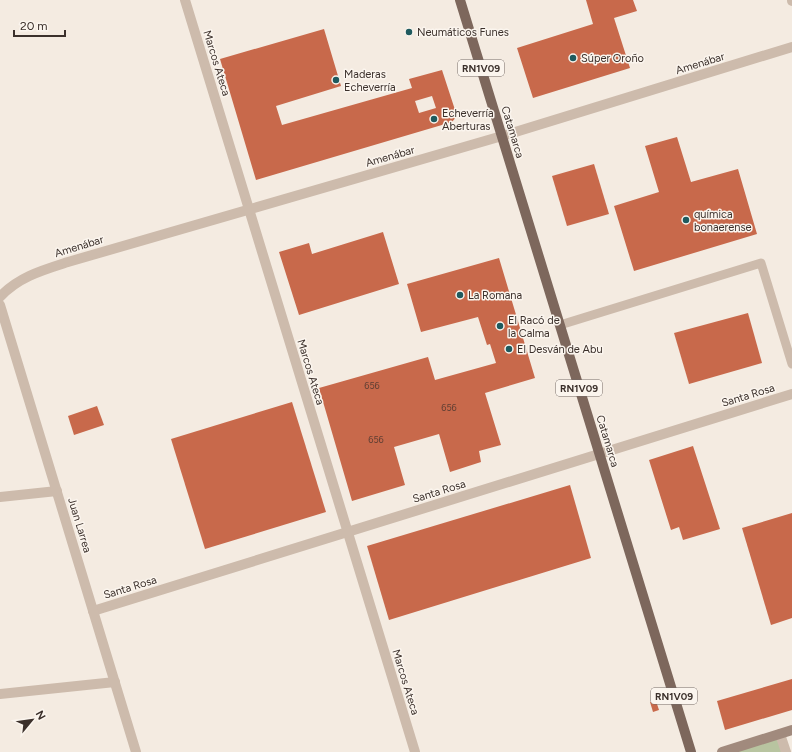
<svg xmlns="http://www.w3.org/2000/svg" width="792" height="752" font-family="Figtree,sans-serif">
<rect width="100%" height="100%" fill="#f4ebe1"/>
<polygon fill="#b8c4a0" points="780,734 786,752 722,752"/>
<g fill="#c8694b" fill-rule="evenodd">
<polygon points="586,0 633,0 637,11 614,18 630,68 533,98 517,48 593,24"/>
<path d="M324,29L341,86L276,106L282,125L412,88L409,79L442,70L457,116L452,122L256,180L220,59ZM432,96L436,108L419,113L415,101Z"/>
<polygon points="677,137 691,182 738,169 757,234 634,271 614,206 659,192 645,146"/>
<polygon points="594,164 609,214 567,226 552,176"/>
<polygon points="383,232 399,284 299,315 279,252 309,243 312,254"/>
<polygon points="499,258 535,378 485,393 501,445 479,451 481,462 450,472 439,434 394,447 405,485 352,501 319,388 428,357 435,380 496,363 490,344 487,345 478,317 421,332 407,284"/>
<polygon points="748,313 762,363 689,384 674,333"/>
<polygon points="292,402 326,512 205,549 171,439"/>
<polygon points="97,406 104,425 74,435 68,416"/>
<polygon points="693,446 720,529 683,540 679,527 671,530 649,460"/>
<polygon points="570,485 591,558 389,620 367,546"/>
<polygon points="792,513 792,618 771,625 742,528"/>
<polygon points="792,679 792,710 725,730 717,701"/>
<polygon points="656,701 659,710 653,712 650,702"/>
</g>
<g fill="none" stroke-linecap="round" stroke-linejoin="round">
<polyline stroke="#cdbbac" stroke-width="9" points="560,325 761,263 792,364"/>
<g stroke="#cdbbac" stroke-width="10">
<polyline points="185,0 415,752"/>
<polyline points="792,0 792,1"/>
<polyline points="502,136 792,47"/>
<polyline points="0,497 57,491"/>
<polyline points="93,611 792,394"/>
<polyline points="0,694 115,682"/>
<polyline points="780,734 786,752"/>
</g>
<g stroke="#cdbbac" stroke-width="10">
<path d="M0,297C18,277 43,270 68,262L502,136"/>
<polyline points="0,305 136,752"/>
</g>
<polyline stroke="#a18a7d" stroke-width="10" points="722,752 792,730"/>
<polyline stroke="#7d675c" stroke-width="10" points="460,0 691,752"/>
</g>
<g fill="#1f5a5e" stroke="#fbf5ee" stroke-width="1.5">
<circle cx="409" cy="32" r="4"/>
<circle cx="573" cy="58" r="4"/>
<circle cx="336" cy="80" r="4"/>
<circle cx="434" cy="119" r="4"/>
<circle cx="686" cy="220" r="4"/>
<circle cx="460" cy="295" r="4"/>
<circle cx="500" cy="326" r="4"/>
<circle cx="509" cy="349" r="4"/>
</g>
<g text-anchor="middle" stroke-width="3" stroke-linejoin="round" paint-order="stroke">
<g font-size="9" fill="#5e3e33">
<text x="372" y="389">656</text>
<text x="449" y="411">656</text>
<text x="376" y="443">656</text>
</g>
<g fill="#fbf5ee" stroke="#756b66" stroke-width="1">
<rect x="458" y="60" width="46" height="16" rx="3"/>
<rect x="556" y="380" width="46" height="16" rx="3"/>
<rect x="651" y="688" width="46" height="16" rx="3"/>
</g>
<g font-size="10" font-weight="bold" fill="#3b302b">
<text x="481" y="72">RN1V09</text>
<text x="579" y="392">RN1V09</text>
<text x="674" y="700">RN1V09</text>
</g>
<g font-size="11" fill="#3b302b" stroke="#fbf5ee" text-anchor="start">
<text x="417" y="36">Neumáticos Funes</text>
<text x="581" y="62">Súper Oroño</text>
<text x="344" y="78">Maderas<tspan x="344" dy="13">Echeverría</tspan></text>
<text x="442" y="117">Echeverría<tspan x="442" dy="13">Aberturas</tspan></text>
<text x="694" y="218">química<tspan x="694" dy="13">bonaerense</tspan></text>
<text x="468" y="299">La Romana</text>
<text x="508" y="324">El Racó de<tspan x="508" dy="13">la Calma</tspan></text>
<text x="517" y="353">El Desván de Abu</text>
</g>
<g font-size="11" fill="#3b302b" stroke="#fbf5ee">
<text transform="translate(217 63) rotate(73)" y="4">Marcos Ateca</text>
<text transform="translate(700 63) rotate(-17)" y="4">Amenábar</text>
<text transform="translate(513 132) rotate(73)" y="4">Catamarca</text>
<text transform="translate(390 156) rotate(-16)" y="4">Amenábar</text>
<text transform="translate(79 246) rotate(-17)" y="4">Amenábar</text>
<text transform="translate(311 372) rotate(73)" y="4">Marcos Ateca</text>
<text transform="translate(748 395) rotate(-17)" y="4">Santa Rosa</text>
<text transform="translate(608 441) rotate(73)" y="4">Catamarca</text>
<text transform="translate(439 491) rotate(-17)" y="4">Santa Rosa</text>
<text transform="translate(80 525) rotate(73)" y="4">Juan Larrea</text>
<text transform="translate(130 587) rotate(-17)" y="4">Santa Rosa</text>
<text transform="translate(406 682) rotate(73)" y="4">Marcos Ateca</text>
</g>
</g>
<g transform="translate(32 720) rotate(61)" stroke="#fbf5ee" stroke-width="3" paint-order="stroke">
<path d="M0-3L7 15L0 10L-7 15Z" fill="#3b302b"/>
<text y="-6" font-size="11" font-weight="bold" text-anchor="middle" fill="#3b302b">N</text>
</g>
<path d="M14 30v6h51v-6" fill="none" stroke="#3b302b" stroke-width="2"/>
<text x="20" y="30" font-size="12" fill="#3b302b" stroke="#fbf5ee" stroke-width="3" paint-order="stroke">20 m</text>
</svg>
